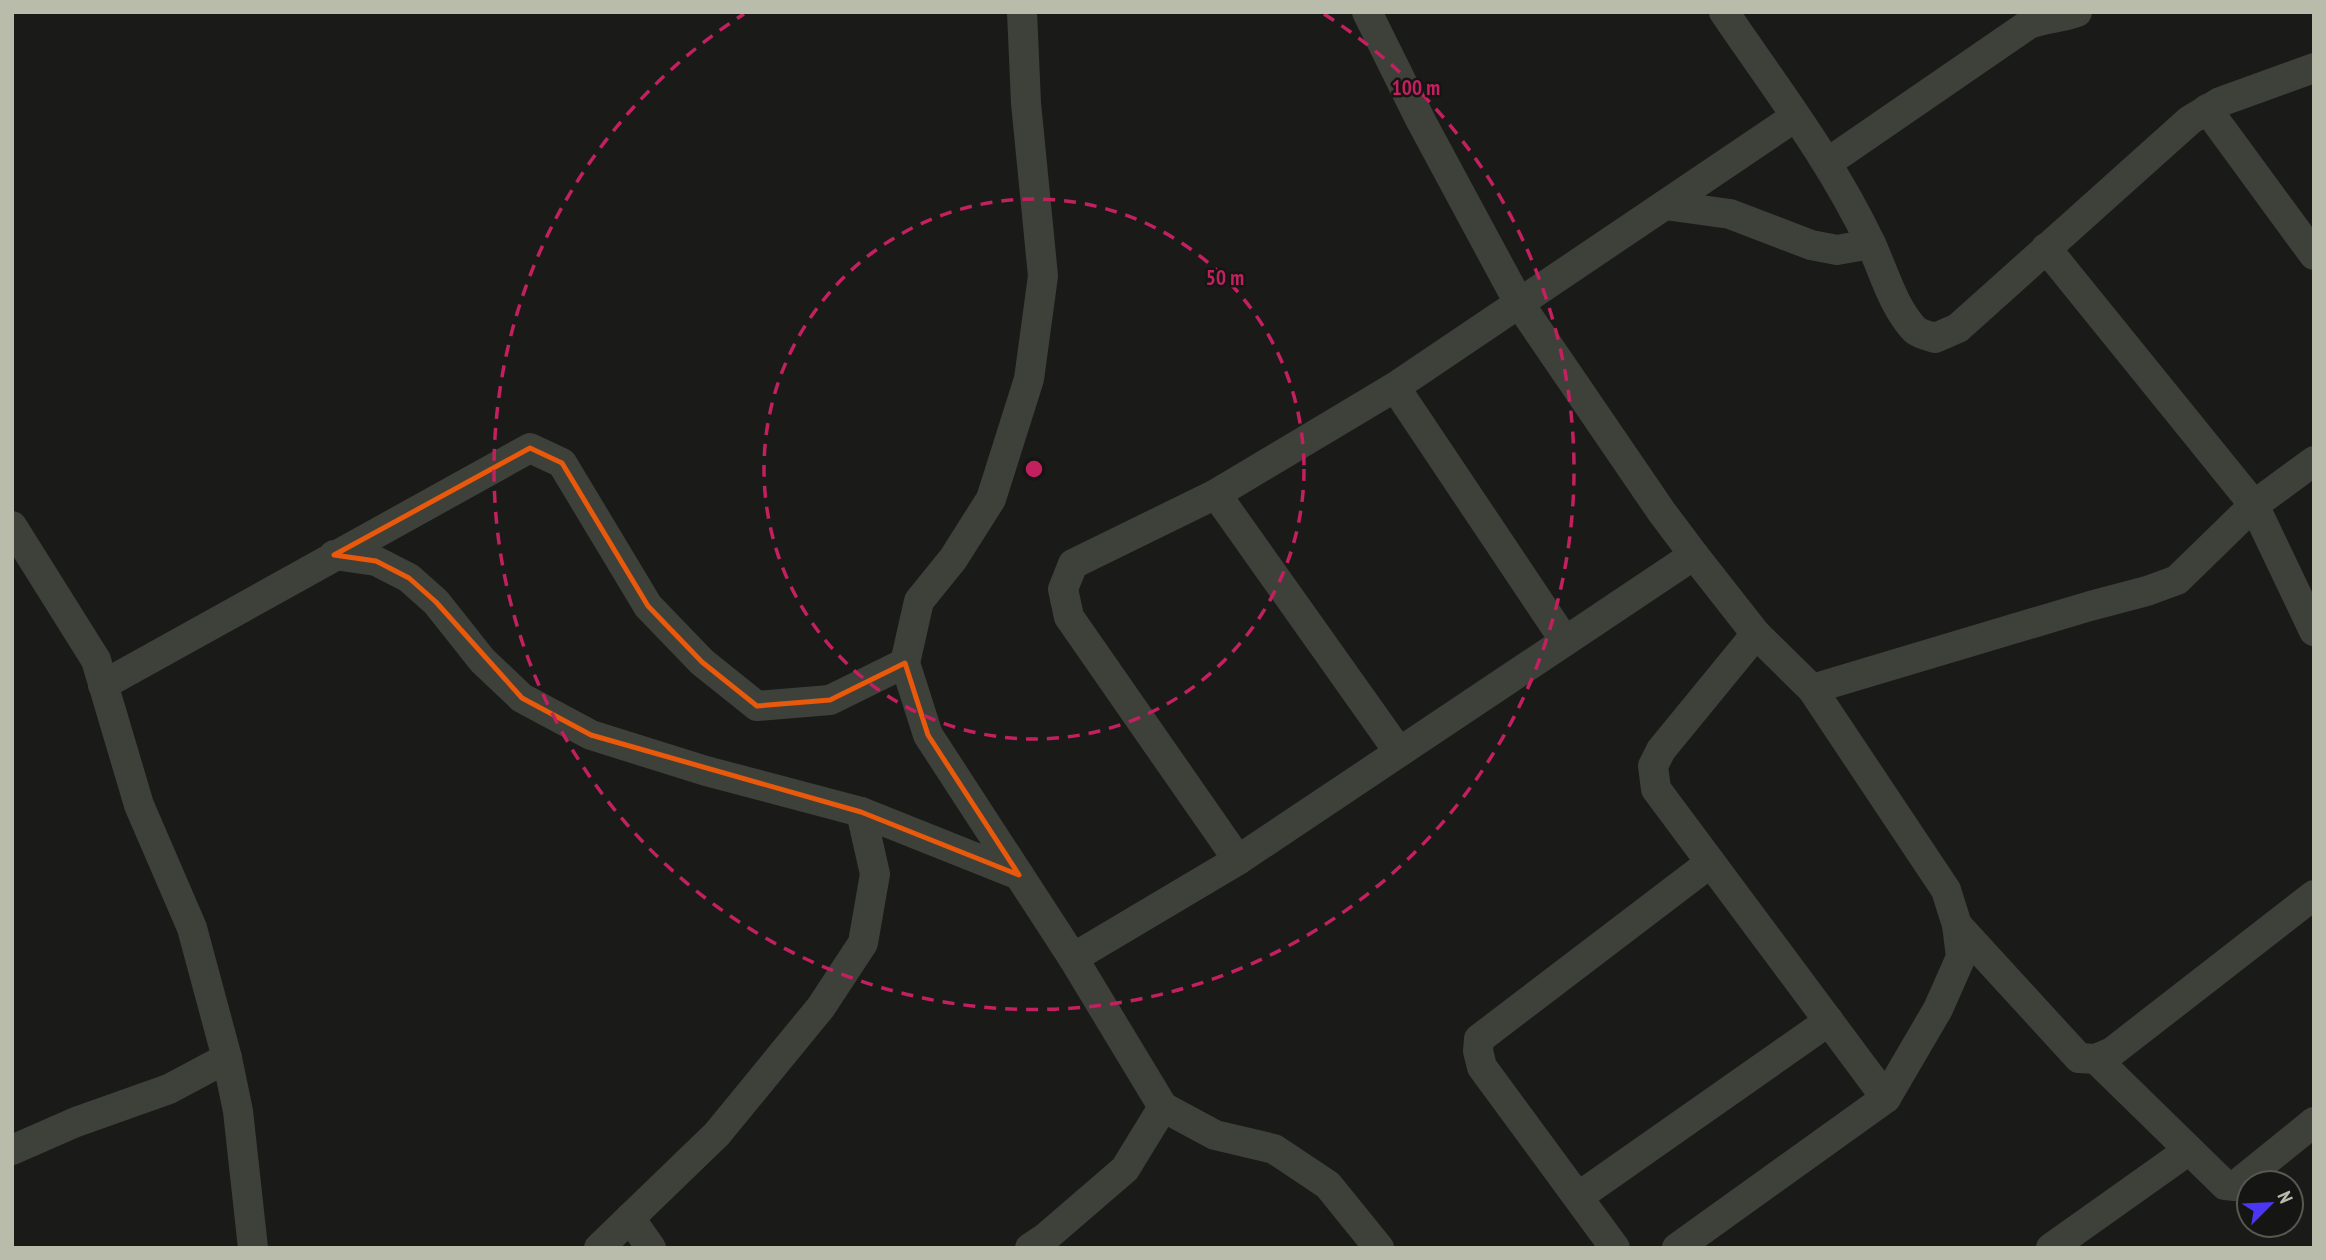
<svg xmlns="http://www.w3.org/2000/svg" width="2326" height="1260" font-family="'PT Sans Narrow',sans-serif">
<rect width="100%" height="100%" fill="#1a1b19"/>
<g fill="none" stroke-linecap="round" stroke-linejoin="round">
<g stroke="#3e403a" stroke-width="30">
<polyline points="1022,12 1026,103 1043,276 1029,379 991,499 953,559 919,601 905,663 928,735 1073,958 1163,1107 1215,1135 1274,1149 1328,1185 1379,1248"/>
<polyline points="1367,12 1421,121 1519,303 1661,511 1694,555 1756,634 1812,689 1946,890 1957,925 1961,957 1938,1009 1886,1098 1677,1248"/>
<path d="M1724,12C1775,87 1832,161 1871,244C1884,272 1893,307 1915,330C1920,334 1929,336 1935,338L1958,328L2190,120L2220,102L2314,68"/>
<polyline points="2207,109 2314,255"/>
<path d="M1827,163L2029,24C2045,18 2061,18 2077,12"/>
<polyline points="1665,205 1730,214 1811,245 1837,250 1871,244"/>
<polyline points="2046,248 2254,505 2314,631"/>
<polyline points="1395,387 1565,641"/>
<polyline points="1216,494 1399,752"/>
<polyline points="12,526 96,660 139,805 192,928 227,1058 238,1111 253,1248"/>
<polyline points="334,555 376,561 409,578 436,602 482,660 522,698 591,735 706,771 861,812 1019,875"/>
<polyline points="1756,634 1661,750 1653,766 1656,789 1886,1098"/>
<polyline points="103,685 530,448 562,463 648,606 702,662 757,706 830,700 905,663"/>
<polyline points="1812,689 2090,606 2147,591 2177,580 2254,505 2314,461"/>
<polyline points="1238,860 1069,617 1063,589 1073,564 1216,494 1395,387 1795,117"/>
<polyline points="1957,925 2079,1058 2096,1059 2112,1052 2314,895"/>
<polyline points="1073,958 1238,860 1694,555"/>
<polyline points="2096,1059 2225,1185 2235,1186 2314,1122"/>
<polyline points="12,1150 76,1122 169,1089 227,1058"/>
<polyline points="1578,1197 1829,1021"/>
<polyline points="630,1218 651,1248"/>
<polyline points="599,1248 717,1134 821,1007 863,943 875,874 861,812"/>
<polyline points="1030,1248 1045,1238 1125,1169 1163,1107"/>
<polyline points="1615,1248 1482,1067 1478,1051 1479,1039 1710,863"/>
<polyline points="2051,1248 2189,1150"/>
</g>
</g>
<path fill="none" stroke="#e8590c" stroke-width="5" stroke-linejoin="round" d="M530,448L562,463L648,606L702,662L757,706L830,700L905,663L928,735L1019,875L861,812L591,735L522,698L436,602L409,578L376,561L334,555Z"/>
<g fill="none" stroke="#c2205f" stroke-width="3.5" stroke-dasharray="12 9">
<circle cx="1034" cy="469" r="270"/>
<path d="M1324 14A540 540 0 1 1 744 14"/>
</g>
<circle cx="1034" cy="469" r="10" fill="#c2205f" stroke="#151614" stroke-width="3.5"/>
<g font-size="21" text-anchor="middle" font-weight="bold" fill="#c2205f" stroke="#151614" stroke-width="5" stroke-linejoin="round" paint-order="stroke">
<text x="1416" y="95">100 m</text>
<text x="1225" y="285">50 m</text>
</g>
<rect width="2326" height="1260" fill="none" stroke="#b9bbab" stroke-width="28"/>
<g transform="translate(2270 1204) rotate(66)"><circle r="33" fill="#151614" stroke="#575850" stroke-width="2"/>
<path d="M0-5L12 26L0 18L-12 26Z" fill="#4b36f5"/>
<text y="-10" font-size="19" font-weight="bold" text-anchor="middle" fill="#b9bbab">N</text>
</g>
</svg>
